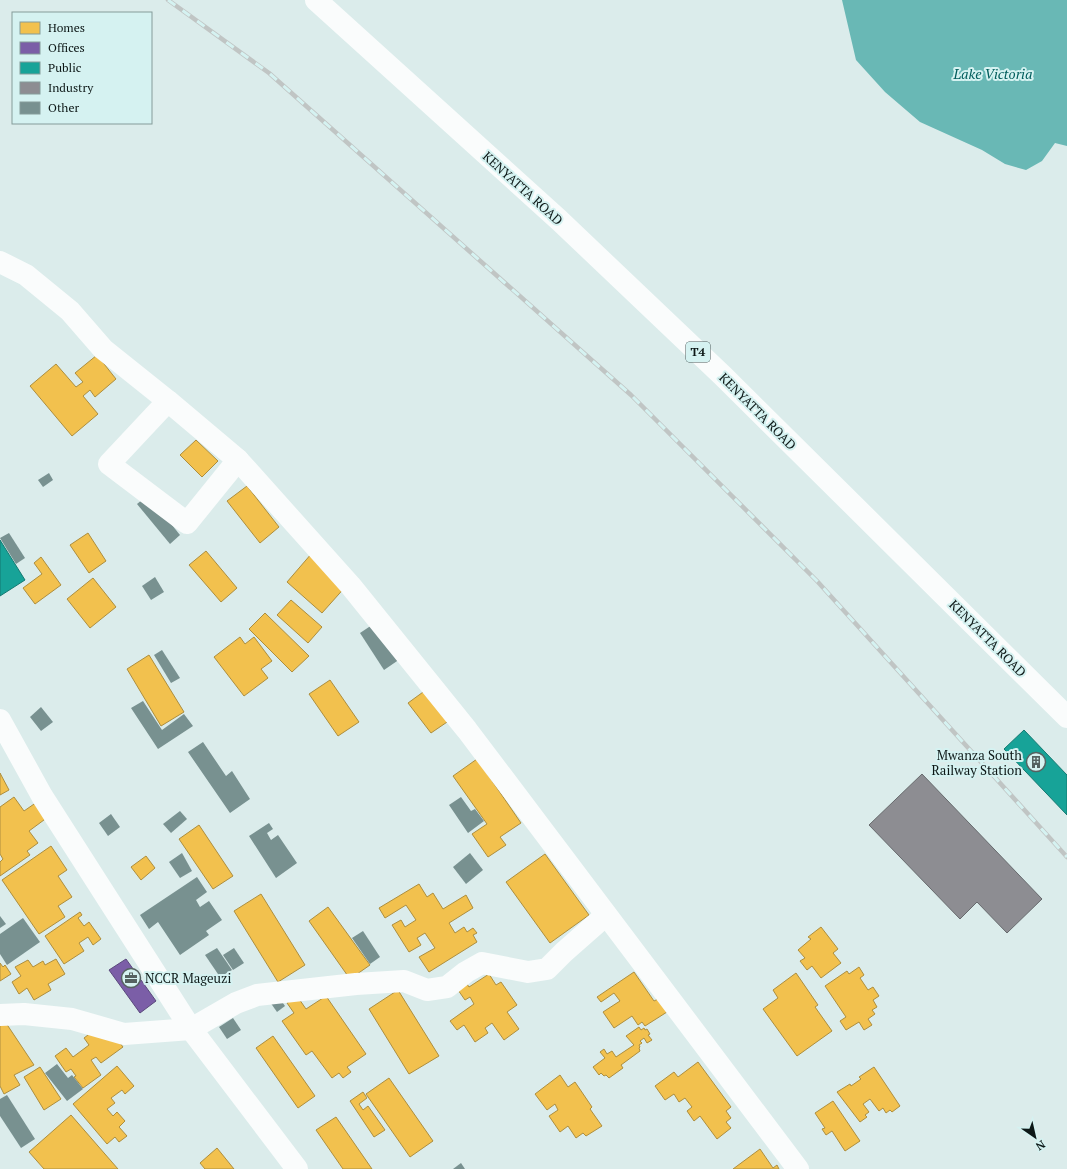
<svg xmlns="http://www.w3.org/2000/svg" width="1067" height="1169" font-family="'PT Serif',serif">
<rect width="100%" height="100%" fill="#dbeceb"/>
<polygon fill="#69b8b5" points="842,0 1067,0 1067,146 1055,143 1042,161 1026,170 1005,164 982,150 920,122 885,92 856,60"/>
<g fill="#f2c14e" stroke="#ad8e3e">
<polygon points="97,355 116,379 95,397 90,390 83,396 98,414 72,436 30,386 56,364 76,387 83,382 75,373"/>
<polygon points="196,440 218,461 202,477 180,455"/>
<polygon points="247,486 279,527 260,543 227,501"/>
<polygon points="88,533 106,561 89,573 70,545"/>
<polygon points="206,551 237,588 221,602 189,565"/>
<polygon points="312,553 347,585 322,613 287,582"/>
<polygon points="41,557 61,585 35,604 23,588 42,574 34,563"/>
<polygon points="93,578 116,607 90,628 67,599"/>
<polygon points="291,600 322,627 308,643 277,615"/>
<polygon points="265,613 309,656 292,672 249,629"/>
<polygon points="240,637 245,644 254,637 272,661 261,669 268,678 244,696 214,657"/>
<polygon points="149,655 184,712 161,726 127,669"/>
<polygon points="330,680 359,722 338,736 309,694"/>
<polygon points="430,687 453,718 431,733 408,703"/>
<polygon points="477,759 521,823 500,837 506,845 488,857 472,834 487,824 453,776"/>
<polygon points="0,773 9,790 0,795"/>
<polygon points="14,797 24,811 37,802 48,817 29,831 38,843 27,851 30,855 0,876 0,862 3,859 0,854 0,807"/>
<polygon points="199,825 233,876 213,889 179,839"/>
<polygon points="51,846 67,870 58,876 72,897 58,906 65,917 39,934 2,880"/>
<polygon points="545,854 589,915 550,943 506,882"/>
<polygon points="146,856 155,868 141,880 131,867"/>
<polygon points="419,884 427,897 433,893 443,909 466,895 473,908 449,923 455,933 464,927 467,932 473,928 477,933 473,935 477,942 429,972 419,957 435,948 425,933 417,938 421,945 409,952 392,925 401,920 405,927 416,920 406,905 385,918 379,908"/>
<polygon points="261,894 305,965 278,982 234,911"/>
<polygon points="328,907 370,965 350,979 309,921"/>
<polygon points="80,912 82,915 78,918 84,926 89,922 101,939 93,945 88,937 79,943 84,951 64,964 45,936"/>
<polygon points="821,927 838,949 833,953 841,963 821,978 812,966 807,970 800,961 805,958 798,950 811,939 808,937"/>
<polygon points="56,959 65,974 48,984 51,990 34,1000 27,988 19,994 12,982 21,976 15,967 28,960 33,967 43,961 45,965"/>
<polygon points="0,963 3,967 5,965 11,974 0,981"/>
<polygon points="859,967 864,975 860,978 868,990 873,987 879,996 873,1000 877,1007 872,1010 875,1014 868,1019 872,1025 864,1030 859,1022 846,1030 840,1021 846,1017 825,986 847,971 849,974"/>
<polygon points="634,972 654,1001 658,999 667,1012 645,1026 642,1022 638,1025 632,1016 614,1028 603,1012 620,1001 614,993 601,1002 597,997"/>
<polygon points="796,973 818,1005 815,1007 832,1031 797,1056 763,1009 778,998 773,990"/>
<polygon points="489,974 496,985 501,982 517,1005 507,1012 519,1029 504,1040 492,1023 485,1028 488,1033 475,1042 464,1025 457,1030 450,1021 474,1004 470,997 465,1000 458,990 467,984 469,987"/>
<polygon points="398,990 439,1056 409,1074 369,1009"/>
<polygon points="297,996 306,1009 326,996 366,1054 347,1067 351,1072 343,1078 339,1073 332,1078 312,1051 306,1055 282,1021 294,1013 287,1003"/>
<polygon points="0,1014 34,1065 14,1075 20,1085 4,1094 0,1086"/>
<polygon points="101,1025 109,1029 123,1047 101,1063 96,1057 91,1060 101,1075 83,1088 74,1077 76,1076 71,1069 66,1072 55,1056 66,1048 73,1057 89,1045 84,1038"/>
<polygon points="639,1027 641,1030 644,1028 645,1030 647,1029 650,1034 648,1035 652,1040 647,1043 644,1038 640,1041 642,1043 639,1045 640,1047 639,1048 640,1051 621,1065 623,1068 609,1078 606,1075 604,1076 601,1073 599,1075 593,1067 605,1058 600,1052 604,1049 607,1054 612,1051 616,1057 634,1045 626,1036"/>
<polygon points="273,1036 315,1096 298,1108 256,1048"/>
<polygon points="698,1062 731,1107 726,1111 731,1118 726,1122 731,1128 717,1139 700,1116 694,1121 687,1111 692,1107 685,1098 679,1102 674,1094 665,1100 655,1086 674,1072 678,1077"/>
<polygon points="117,1066 134,1086 125,1094 122,1090 111,1098 115,1103 107,1109 113,1116 117,1112 125,1121 119,1127 127,1136 119,1142 115,1137 107,1144 73,1104"/>
<polygon points="40,1067 61,1099 44,1110 24,1077"/>
<polygon points="874,1067 900,1106 892,1112 890,1110 886,1113 883,1108 879,1111 870,1099 863,1104 869,1112 865,1115 867,1117 860,1122 837,1092 850,1084 851,1086 861,1079 859,1077"/>
<polygon points="560,1075 568,1087 575,1082 592,1107 590,1109 602,1126 586,1136 583,1133 576,1138 568,1126 560,1132 549,1116 558,1110 555,1104 547,1110 535,1094"/>
<polygon points="389,1078 433,1141 410,1157 366,1094"/>
<polygon points="363,1092 367,1098 359,1104 363,1110 368,1106 385,1130 374,1137 350,1101"/>
<polygon points="833,1101 860,1141 845,1151 832,1131 826,1135 822,1129 825,1128 815,1113"/>
<polygon points="71,1115 118,1169 44,1169 29,1152"/>
<polygon points="336,1117 372,1169 343,1169 316,1130"/>
<polygon points="217,1148 234,1169 205,1169 200,1163"/>
<polygon points="760,1149 773,1168 777,1165 779,1169 733,1169"/>
</g>
<polygon fill="#7b5ea7" stroke="#5a497c" points="126,959 156,1001 140,1013 109,970"/>
<g fill="#17a398" stroke="#147971">
<polygon points="0,540 25,580 0,596"/>
<polygon points="1024,730 1067,775 1067,815 1004,749"/>
</g>
<polygon fill="#8d8d92" stroke="#676a6d" points="922,774 1042,899 1007,933 977,902 960,919 869,825"/>
<g fill="#789190">
<polygon points="49,473 53,480 43,487 38,480"/>
<polygon points="148,495 180,535 170,544 137,504"/>
<polygon points="9,533 25,558 16,564 0,538"/>
<polygon points="155,577 164,592 151,600 142,586"/>
<polygon points="378,621 403,657 384,670 360,633"/>
<polygon points="162,650 180,678 171,683 154,655"/>
<polygon points="143,701 162,730 184,714 193,726 158,749 131,708"/>
<polygon points="41,707 53,722 41,731 30,717"/>
<polygon points="203,742 226,776 232,771 250,799 230,813 188,752"/>
<polygon points="461,797 471,811 475,809 484,821 468,833 449,805"/>
<polygon points="180,811 187,819 171,833 163,824"/>
<polygon points="111,814 120,827 108,836 99,823"/>
<polygon points="269,823 273,829 267,833 271,840 278,835 297,863 276,878 249,836"/>
<polygon points="182,853 192,871 180,878 169,862"/>
<polygon points="470,853 483,870 466,884 453,867"/>
<polygon points="197,877 207,892 196,900 200,907 209,901 222,920 206,931 209,935 180,955 158,922 149,929 140,915"/>
<polygon points="0,916 6,924 0,928"/>
<polygon points="23,918 40,942 7,965 0,954 0,934"/>
<polygon points="363,931 380,957 370,964 352,938"/>
<polygon points="217,948 232,970 220,977 205,955"/>
<polygon points="234,948 244,963 233,970 223,955"/>
<polygon points="278,996 285,1006 277,1012 270,1002"/>
<polygon points="233,1018 241,1030 227,1039 219,1027"/>
<polygon points="57,1064 68,1078 72,1075 83,1089 67,1101 45,1073"/>
<polygon points="7,1095 35,1139 21,1148 0,1116 0,1099"/>
<polygon points="461,1163 465,1169 453,1169"/>
</g>
<g fill="none" stroke-linecap="round" stroke-linejoin="round">
<g stroke="#fafcfc" stroke-width="22">
<polyline points="0,262 26,275 70,311 103,349 168,401 238,460 350,585 467,730 798,1169"/>
<polyline points="168,401 109,464 187,523 238,460"/>
<polyline points="0,720 42,796 191,1029 297,1169"/>
<polyline points="0,1015 24,1014 72,1019 124,1034 191,1029 236,1003 257,995 356,984 404,981 427,990 447,987 466,972 482,963 528,972 547,969 564,952 606,915"/>
</g>
<polyline stroke="#fafcfc" stroke-width="22" points="316,0 559,220 723,376 1067,717"/>
<g stroke="#c0c5c4" stroke-width="4.5">
<polyline id="rail" points="168,0 269,73 631,395 817,581 1067,857"/>
</g>
<use href="#rail" stroke="#d5f2f1" stroke-width="3" stroke-dasharray="9" stroke-linecap="butt"/>
</g>
<defs>
<g id="building-ring" transform="scale(1)"><circle r="9.5" fill="#d5f2f1" stroke="#556261" stroke-width="1.5"/><path d="M-4-6H4V6H1V3H-1V6H-4ZM-2.5-4.3h1.7v1.8h-1.7ZM.8-4.3h1.7v1.8H.8ZM-2.5-1h1.7V.8h-1.7ZM.8-1h1.7V.8H.8Z" fill="#556261"/></g>
<g id="office-ring" transform="scale(1)"><circle r="9.5" fill="#d5f2f1" stroke="#556261" stroke-width="1.5"/><path d="M-6-3h4V-5.5h4V-3h4V5H-6ZM-1-4.5V-3h2v-1.5ZM-6 0V1H6V0Z" fill="#556261"/></g>
</defs>
<g fill-rule="evenodd">
<use href="#building-ring" x="1036" y="762"/>
<use href="#office-ring" x="131" y="978"/>
</g>
<g text-anchor="middle" stroke-width="4" stroke-linejoin="round" paint-order="stroke">
<rect fill="#d5f2f1" stroke="#495958" stroke-width="1" x="686" y="342" width="24" height="20" rx="3"/>
<g font-size="12" font-weight="bold" fill="#0d1817">
<text x="698" y="356">T4</text>
</g>
<g font-size="13" fill="#0d1817" stroke="#d5f2f1">
<text transform="translate(523 188) rotate(42)" y="5">KENYATTA ROAD</text>
<text transform="translate(758 411) rotate(45)" y="5">KENYATTA ROAD</text>
<text transform="translate(988 638) rotate(45)" y="5">KENYATTA ROAD</text>
</g>
<g font-size="13" fill="#0d1817" stroke="#d5f2f1" text-anchor="end">
<text x="1022" y="760">Mwanza South<tspan x="1022" dy="15">Railway Station</tspan></text>
<text x="145" y="983" text-anchor="start">NCCR Mageuzi</text>
</g>
<g font-size="14" font-style="italic" fill="#005d5c" stroke="#d5f2f1">
<text x="993" y="79">Lake Victoria</text>
</g>
</g>
<rect x="12" y="12" width="140" height="112" fill="#d5f2f1" stroke="#859b9a"/>
<rect x="20" y="22" width="20" height="12" fill="#f2c14e" stroke="#859b9a"/>
<text x="48" y="32" font-size="12" fill="#0d1817">Homes</text>
<rect x="20" y="42" width="20" height="12" fill="#7b5ea7" stroke="#859b9a"/>
<text x="48" y="52" font-size="12" fill="#0d1817">Offices</text>
<rect x="20" y="62" width="20" height="12" fill="#17a398" stroke="#859b9a"/>
<text x="48" y="72" font-size="12" fill="#0d1817">Public</text>
<rect x="20" y="82" width="20" height="12" fill="#8d8d92" stroke="#859b9a"/>
<text x="48" y="92" font-size="12" fill="#0d1817">Industry</text>
<rect x="20" y="102" width="20" height="12" fill="#789190" stroke="#859b9a"/>
<text x="48" y="112" font-size="12" fill="#0d1817">Other</text>
<g transform="translate(1035 1137) rotate(146)" stroke="#d5f2f1" stroke-width="3" paint-order="stroke">
<path d="M0-3L7 15L0 10L-7 15Z" fill="#0d1817"/>
<text y="-6" font-size="11" font-weight="bold" text-anchor="middle" fill="#0d1817">N</text>
</g>
</svg>
